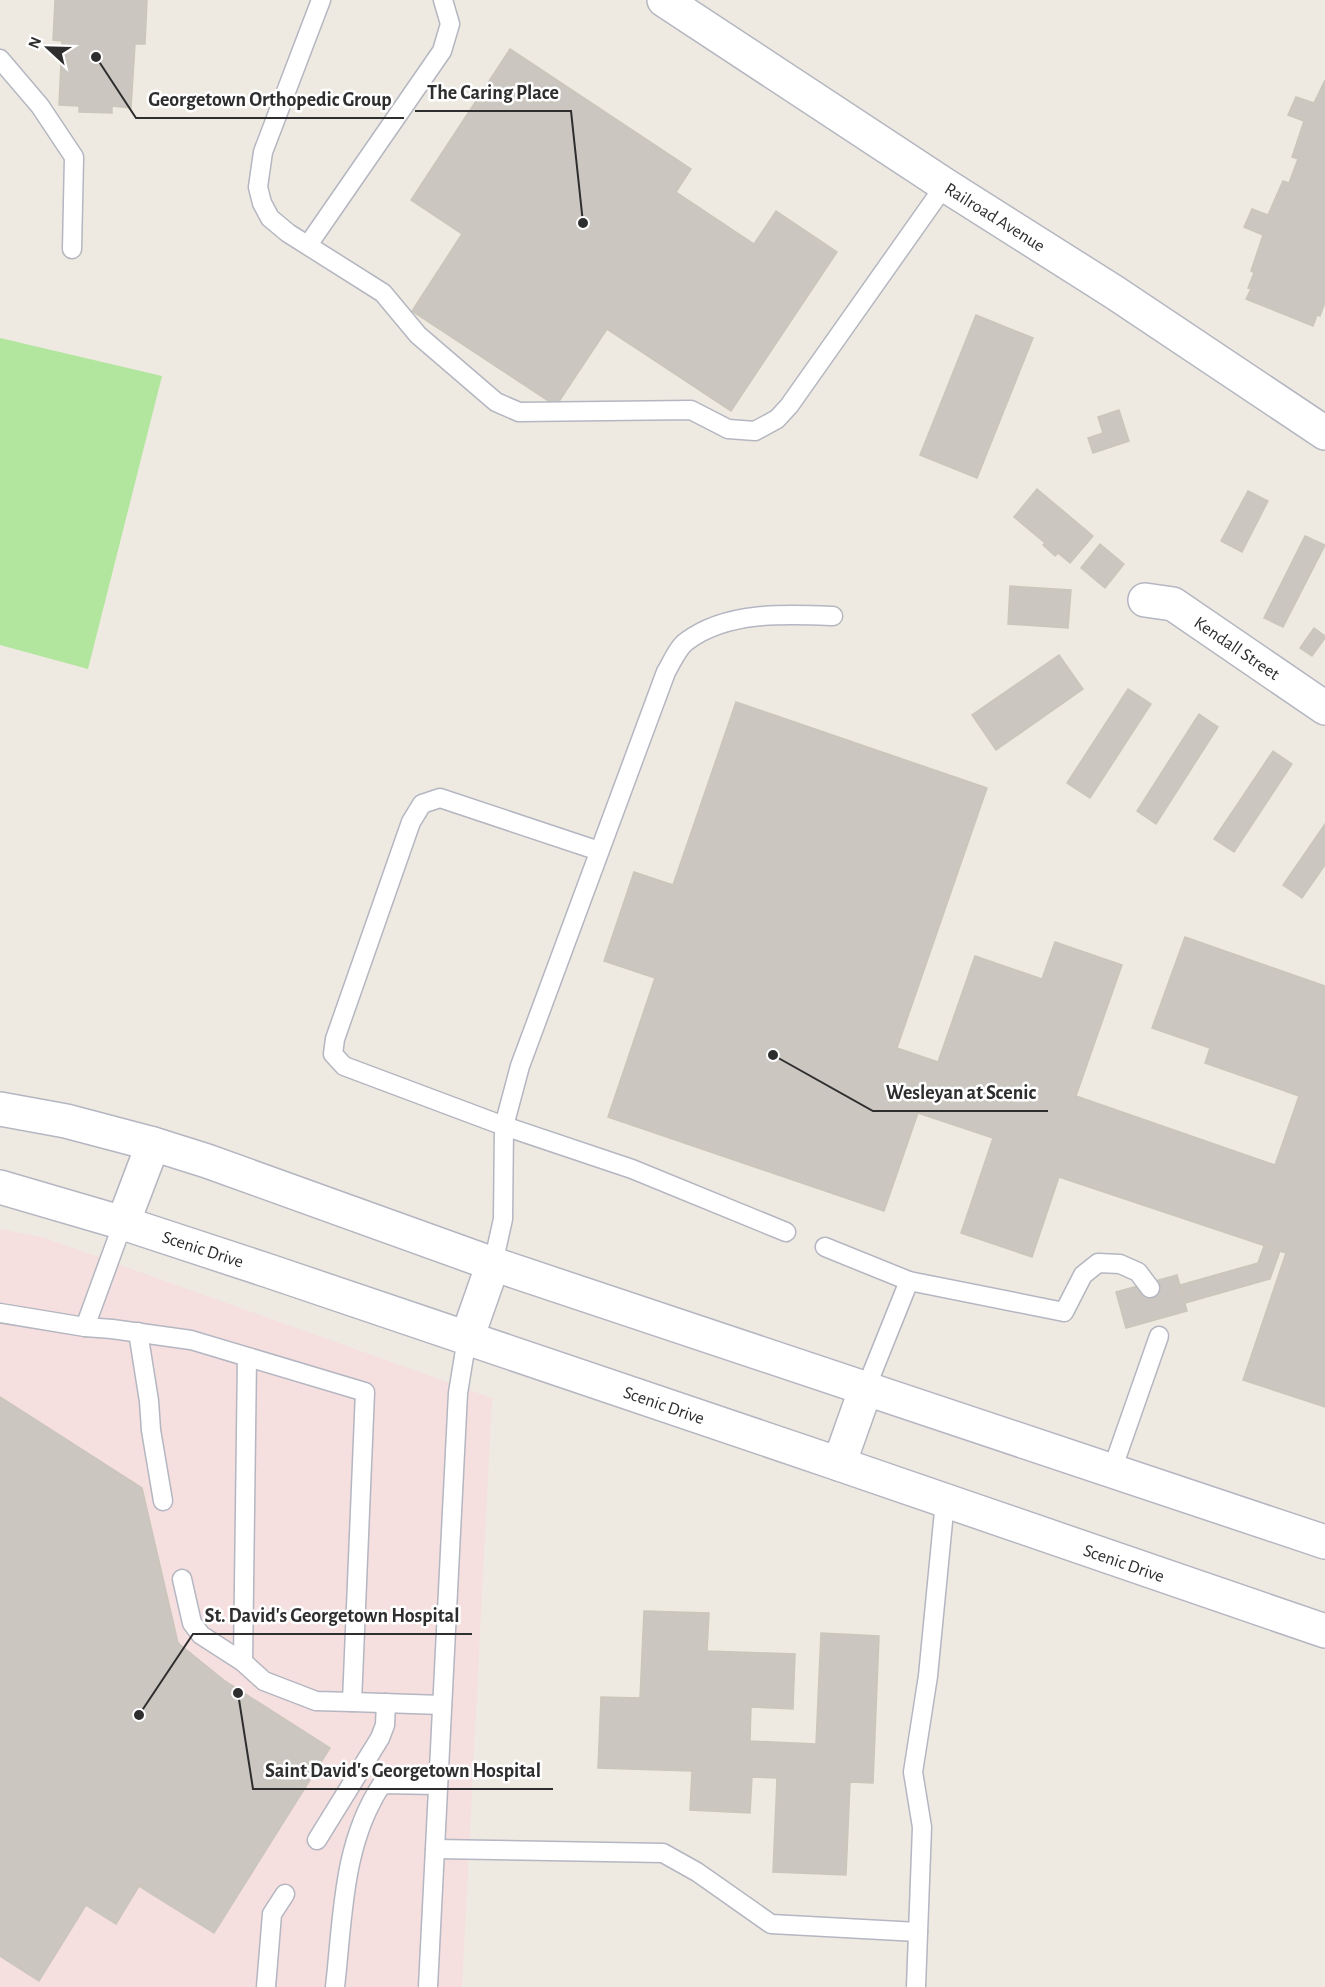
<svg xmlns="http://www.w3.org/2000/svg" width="1325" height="1987" font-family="'Alegreya Sans',sans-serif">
<rect width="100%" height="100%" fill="#efeae1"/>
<polygon fill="#f5dfdf" points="0,1229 45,1238 492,1398 462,1987 0,1987"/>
<polygon fill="#b2e59e" points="0,338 162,376 88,669 0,645"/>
<g fill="#cbc6c0" stroke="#cbc6ba" stroke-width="1.5">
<polygon points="55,0 147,0 145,44 135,44 131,108 112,106 112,113 79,112 79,106 59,105 62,41 53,40"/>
<polygon points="510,49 691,169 676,192 754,244 776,211 837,252 731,411 607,329 556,406 412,311 462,234 411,200"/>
<polygon points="1325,80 1325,302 1320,316 1317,315 1313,326 1246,299 1251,289 1248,288 1254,273 1251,271 1263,235 1244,227 1252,209 1268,215 1283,181 1289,183 1298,159 1292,157 1304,121 1288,115 1296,97 1314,103"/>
<polygon points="976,315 1033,338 977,478 920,455"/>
<polygon points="1119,410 1129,441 1093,453 1088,438 1103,433 1098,417"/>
<polygon points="1037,489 1093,536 1070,563 1058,553 1055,556 1043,545 1045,543 1014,517"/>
<polygon points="1248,491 1268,501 1242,552 1221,541"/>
<polygon points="1305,536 1325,545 1283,627 1264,618"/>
<polygon points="1100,544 1124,564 1105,588 1081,568"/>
<polygon points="1010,586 1071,590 1068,628 1008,624"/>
<polygon points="1314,628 1325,636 1325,638 1312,656 1300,648"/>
<polygon points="1059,655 1083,689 996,750 972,715"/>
<polygon points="1128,689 1151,704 1090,798 1067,783"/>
<polygon points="736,702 987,788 897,1048 938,1062 975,956 1042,979 1055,942 1122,965 1076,1096 1275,1165 1299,1096 1205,1063 1210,1048 1152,1028 1185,937 1325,986 1325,1407 1243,1380 1286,1253 1059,1177 1032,1257 961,1233 993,1138 918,1113 884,1211 608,1117 655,978 604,961 634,872 673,885"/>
<polygon points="1199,714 1218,727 1156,824 1137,811"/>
<polygon points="1273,751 1292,764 1234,852 1214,839"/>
<polygon points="1325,824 1325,865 1302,898 1283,885"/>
<polygon points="1264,1246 1280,1251 1270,1279 1185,1303 1180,1285 1258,1263"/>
<polygon points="1177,1275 1187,1311 1126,1328 1116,1292"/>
<polygon points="0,1397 142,1488 178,1643 225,1681 330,1748 214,1933 139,1886 116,1924 86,1905 39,1981 0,1956"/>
<polygon points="644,1611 709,1613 707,1651 795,1654 793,1709 751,1707 750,1741 816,1744 821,1633 879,1636 873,1783 850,1782 846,1875 773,1872 777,1778 752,1777 750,1813 690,1810 692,1771 598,1768 601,1697 640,1698"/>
</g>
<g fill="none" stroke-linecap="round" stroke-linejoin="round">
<g stroke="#b4b6c1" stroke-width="21">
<g id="service">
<polyline points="321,0 263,152 258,187 262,203 270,218 288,233 383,293 418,335 496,402 519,412 691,410 728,429 755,431 777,419 789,406 945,185"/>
<polyline points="0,59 40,106 74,157 72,249"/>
<polyline points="308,245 442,51 450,24 443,0"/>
<polyline points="599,851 440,798 422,804 411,822 335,1039 333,1054 344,1066 504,1126 632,1169 786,1232"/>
<polyline points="825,1247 909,1281 866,1388"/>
<path d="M493,1264L503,1219L504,1126L520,1066L666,672C672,662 678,647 687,641C727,611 786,614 833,616"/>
<polyline points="909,1281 1064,1312 1083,1275 1098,1263 1120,1264 1138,1272 1150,1288"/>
<polyline points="0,1313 85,1327 112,1329 191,1340 365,1392 352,1702 316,1701 264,1681 243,1662 247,1357"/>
<polyline points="85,1327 123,1223"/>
<polyline points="138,1332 149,1401 151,1430 163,1501"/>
<polyline points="1112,1470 1159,1336"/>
<polyline points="182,1579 192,1623 201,1635 243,1662"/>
<polyline points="352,1702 442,1705"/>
<polyline points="317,1840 380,1738 385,1725 386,1703"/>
<polyline points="435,1849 663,1853 697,1872 771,1924 918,1932"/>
<polyline points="266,1987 272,1914 285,1894"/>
<path d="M335,1987C343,1918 342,1844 382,1784L438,1785"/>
<polyline points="428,1987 458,1393 467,1338"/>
<polyline points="916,1987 922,1827 913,1772 928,1676 945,1501"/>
</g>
</g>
<g stroke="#b4b6c1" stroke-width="36">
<polyline id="minor" points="1145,600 1173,604 1325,708"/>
</g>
<g stroke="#b4b6c1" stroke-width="36">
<g id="tertiary">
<polyline points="664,0 945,185 1114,292 1325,433"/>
<polyline points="0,1109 66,1121 153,1144 207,1161 493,1264 1325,1542"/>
<polyline points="0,1187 123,1223 269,1271 839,1464 1325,1631"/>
<polyline points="123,1223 153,1144"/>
<polyline points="467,1338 493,1264"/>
<polyline points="839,1464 866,1388"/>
</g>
</g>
<use href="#service" stroke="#fff" stroke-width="18"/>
<use href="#minor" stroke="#fff" stroke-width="33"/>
<use href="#tertiary" stroke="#fff" stroke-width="33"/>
</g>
<g text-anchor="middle" stroke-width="5" stroke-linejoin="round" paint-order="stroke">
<g font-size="18" fill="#2e2e2e" stroke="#fff">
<text transform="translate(995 217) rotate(32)" y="6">Railroad Avenue</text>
<text transform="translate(1237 648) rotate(34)" y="6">Kendall Street</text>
<text transform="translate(203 1249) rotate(18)" y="6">Scenic Drive</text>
<text transform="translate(664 1405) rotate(19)" y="6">Scenic Drive</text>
<text transform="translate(1124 1563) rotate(19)" y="6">Scenic Drive</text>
</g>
</g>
<path fill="none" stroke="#2e2e2e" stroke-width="2" d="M583 223L571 111H415M96 57L136 118H404M773 1055L873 1111H1048M139 1715L193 1634H472M238 1693L253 1789H553"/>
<g fill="#2e2e2e" stroke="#fff" stroke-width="2">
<circle cx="583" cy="223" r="6"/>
<circle cx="96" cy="57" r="6"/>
<circle cx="773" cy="1055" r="6"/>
<circle cx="139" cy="1715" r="6"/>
<circle cx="238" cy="1693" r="6"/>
</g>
<g font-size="20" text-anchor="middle" font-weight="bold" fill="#2e2e2e" stroke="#fff" stroke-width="5" stroke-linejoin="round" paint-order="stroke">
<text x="493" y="99">The Caring Place</text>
<text x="270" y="106">Georgetown Orthopedic Group</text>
<text x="961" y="1099">Wesleyan at Scenic</text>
<text x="332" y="1622">St. David's Georgetown Hospital</text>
<text x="403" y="1777">Saint David's Georgetown Hospital</text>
</g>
<g transform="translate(48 48) rotate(292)" stroke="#ffffff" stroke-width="4.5" paint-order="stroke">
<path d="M0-4.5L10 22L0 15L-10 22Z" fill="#2e2e2e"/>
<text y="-9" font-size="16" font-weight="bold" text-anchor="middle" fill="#2e2e2e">N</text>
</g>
</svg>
